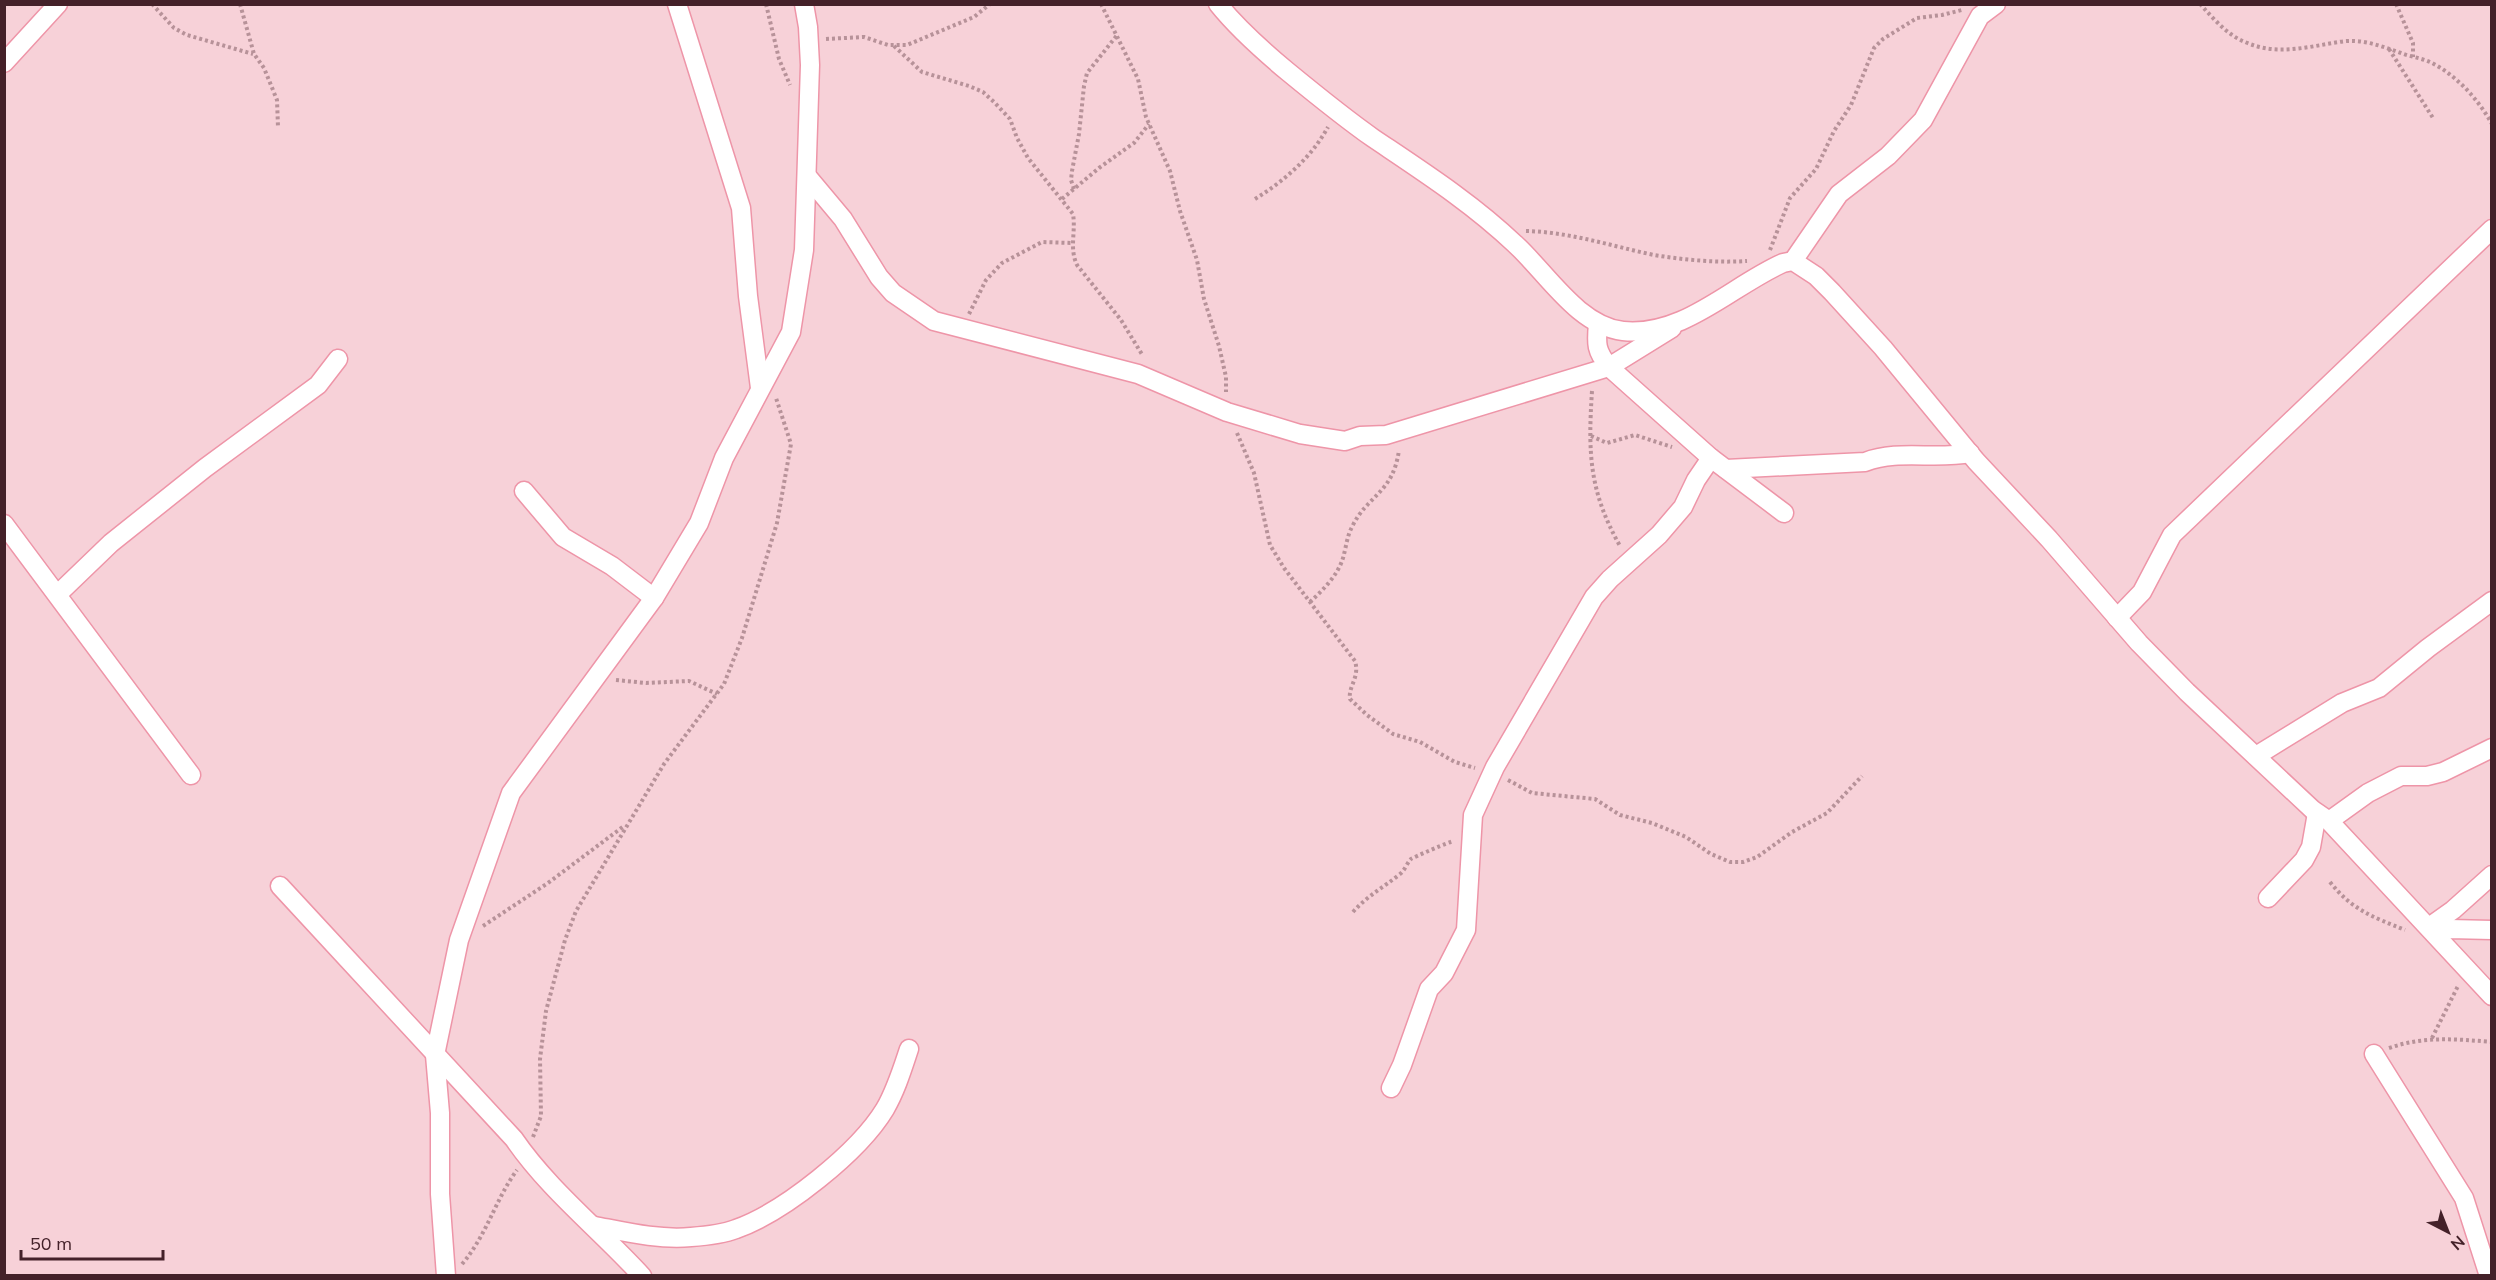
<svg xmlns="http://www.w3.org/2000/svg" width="2496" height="1280" font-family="Mulish,sans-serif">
<rect width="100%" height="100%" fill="#f7d1d8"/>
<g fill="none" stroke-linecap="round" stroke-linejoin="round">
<g stroke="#ee95a8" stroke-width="21">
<g id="street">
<polyline points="677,4 741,208 748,296 760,388"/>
<path d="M1218,4C1238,29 1263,51 1287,71C1315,94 1343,117 1373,138C1422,171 1472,203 1515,244C1546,272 1578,326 1623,331C1684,337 1731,286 1783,263L1793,261L1816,276L1832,292L1883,348L1976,461L2049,539L2139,643L2187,692L2313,810L2329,821L2492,996"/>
<polyline points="4,63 58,4"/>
<path d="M807,176L843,219L879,277L893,293L934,321L1138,374L1227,412L1300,434L1345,441L1360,436L1386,435L1609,367C1596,351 1596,344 1598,324"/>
<polyline points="1793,261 1839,194 1888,156 1923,120 1980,16 1996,4"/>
<polyline points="1672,328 1609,367 1711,458 1784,513"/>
<path d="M1726,469L1865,462C1898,449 1935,460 1970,453"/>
<polyline points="524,491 563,537 612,566 654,598"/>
<polyline points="4,524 191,775"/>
<polyline points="58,594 111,543 205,468 318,385 338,359"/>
<polyline points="2117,618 2142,592 2172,535 2492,229"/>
<polyline points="2256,756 2342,703 2379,688 2428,648 2492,601"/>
<polyline points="2329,821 2368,793 2401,776 2427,776 2443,772 2492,748"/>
<path d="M280,886L514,1139C549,1190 600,1230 642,1276"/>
<polyline points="2268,898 2304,860 2311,847 2317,813"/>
<polyline points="2429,927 2453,910 2492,875"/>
<polyline points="2433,931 2449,929 2492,930"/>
<polyline points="2374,1054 2464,1198 2489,1276"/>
<polyline points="1391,1088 1402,1065 1429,989 1444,973 1466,930 1473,815 1495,767 1594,597 1610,579 1659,535 1683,507 1696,480 1711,458"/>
<path d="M595,1226C626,1232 659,1240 691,1237C705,1236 723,1234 736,1229C784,1212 859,1152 885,1109C896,1090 902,1070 909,1049"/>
<polyline points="446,1276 440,1194 440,1113 435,1055 459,940 511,793 654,598 699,523 724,458 791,332 804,250 810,65 808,27 804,4"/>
</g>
</g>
<g stroke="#b79299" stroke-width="4" stroke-dasharray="3 3" stroke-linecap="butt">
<polyline points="152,4 174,28 187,35 253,54"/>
<polyline points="240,4 254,54 264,68 277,100 278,127"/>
<polyline points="766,4 779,59 790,85"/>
<polyline points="1101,4 1138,79 1146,117 1170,171 1180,211 1197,260 1204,299 1219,346 1226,377 1226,392"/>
<path d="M2200,4C2213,18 2227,35 2245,42C2276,56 2307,47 2339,42C2361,38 2381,46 2401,53C2411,57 2422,58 2432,63C2457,76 2478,99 2492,124"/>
<polyline points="2396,4 2413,43 2413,57"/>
<polyline points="826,39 864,37 888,45 907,45 974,17 990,4"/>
<path d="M894,46L922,72L969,86L983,92L994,102L1010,119L1017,138L1028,158L1073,214C1076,232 1069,248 1077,265L1121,320L1143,356"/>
<polyline points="2389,49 2433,118"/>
<polyline points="1074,189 1071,180 1072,171 1079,134 1084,86 1087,73 1118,34"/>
<polyline points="1062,199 1099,168 1134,143 1149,124"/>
<path d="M1255,199C1284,181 1311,158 1328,127"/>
<path d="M1526,231C1570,232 1611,246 1654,255C1685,260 1716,263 1747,261"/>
<polyline points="1770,250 1790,198 1816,169 1834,131 1851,105 1874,48 1883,39 1917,18 1942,15 1962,10"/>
<polyline points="969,314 986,280 1002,263 1042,242 1072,243"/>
<path d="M1592,391C1588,453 1589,491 1620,546"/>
<path d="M1237,433L1254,473L1270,545L1284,568L1355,661C1360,678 1348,686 1350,699L1367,715L1393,734L1420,742L1455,762L1475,768"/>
<polyline points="1591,436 1607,443 1635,435 1672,447"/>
<path d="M1310,602C1323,590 1338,575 1343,558C1346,548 1347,536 1352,527C1367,495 1393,494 1399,450"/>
<polyline points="616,680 646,683 689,681 717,694"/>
<polyline points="1508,780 1532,793 1595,799 1620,815 1652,823 1686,837 1711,854 1730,862 1743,862 1757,857 1792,832 1827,813 1862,776"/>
<path d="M2330,882C2352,910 2373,917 2405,930"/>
<path d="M1353,912C1368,895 1383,888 1400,874C1405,870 1407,863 1411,859C1414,857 1451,841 1454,841"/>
<polyline points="483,926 548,883 624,826"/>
<polyline points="2432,1038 2458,986"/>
<path d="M2389,1048C2424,1036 2455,1039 2492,1042"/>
<polyline points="533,1137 541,1116 540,1059 546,1011 565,940 576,911 664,764 724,684 742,638 777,523 791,444 776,398"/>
<path d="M462,1264C487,1235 495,1200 517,1170"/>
</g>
<use href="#street" stroke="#fff" stroke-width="18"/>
</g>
<rect width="2496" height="1280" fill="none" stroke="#442129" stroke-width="12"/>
<g transform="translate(2448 1232) rotate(138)" stroke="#f7d1d8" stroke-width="4.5" paint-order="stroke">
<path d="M0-4.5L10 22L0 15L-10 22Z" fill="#442129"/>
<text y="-9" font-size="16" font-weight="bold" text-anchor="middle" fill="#442129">N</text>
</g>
<path d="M21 1250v9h142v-9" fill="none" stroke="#442129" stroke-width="3"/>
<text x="30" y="1250" font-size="18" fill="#442129" stroke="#f7d1d8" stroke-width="4.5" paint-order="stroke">50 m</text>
</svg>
